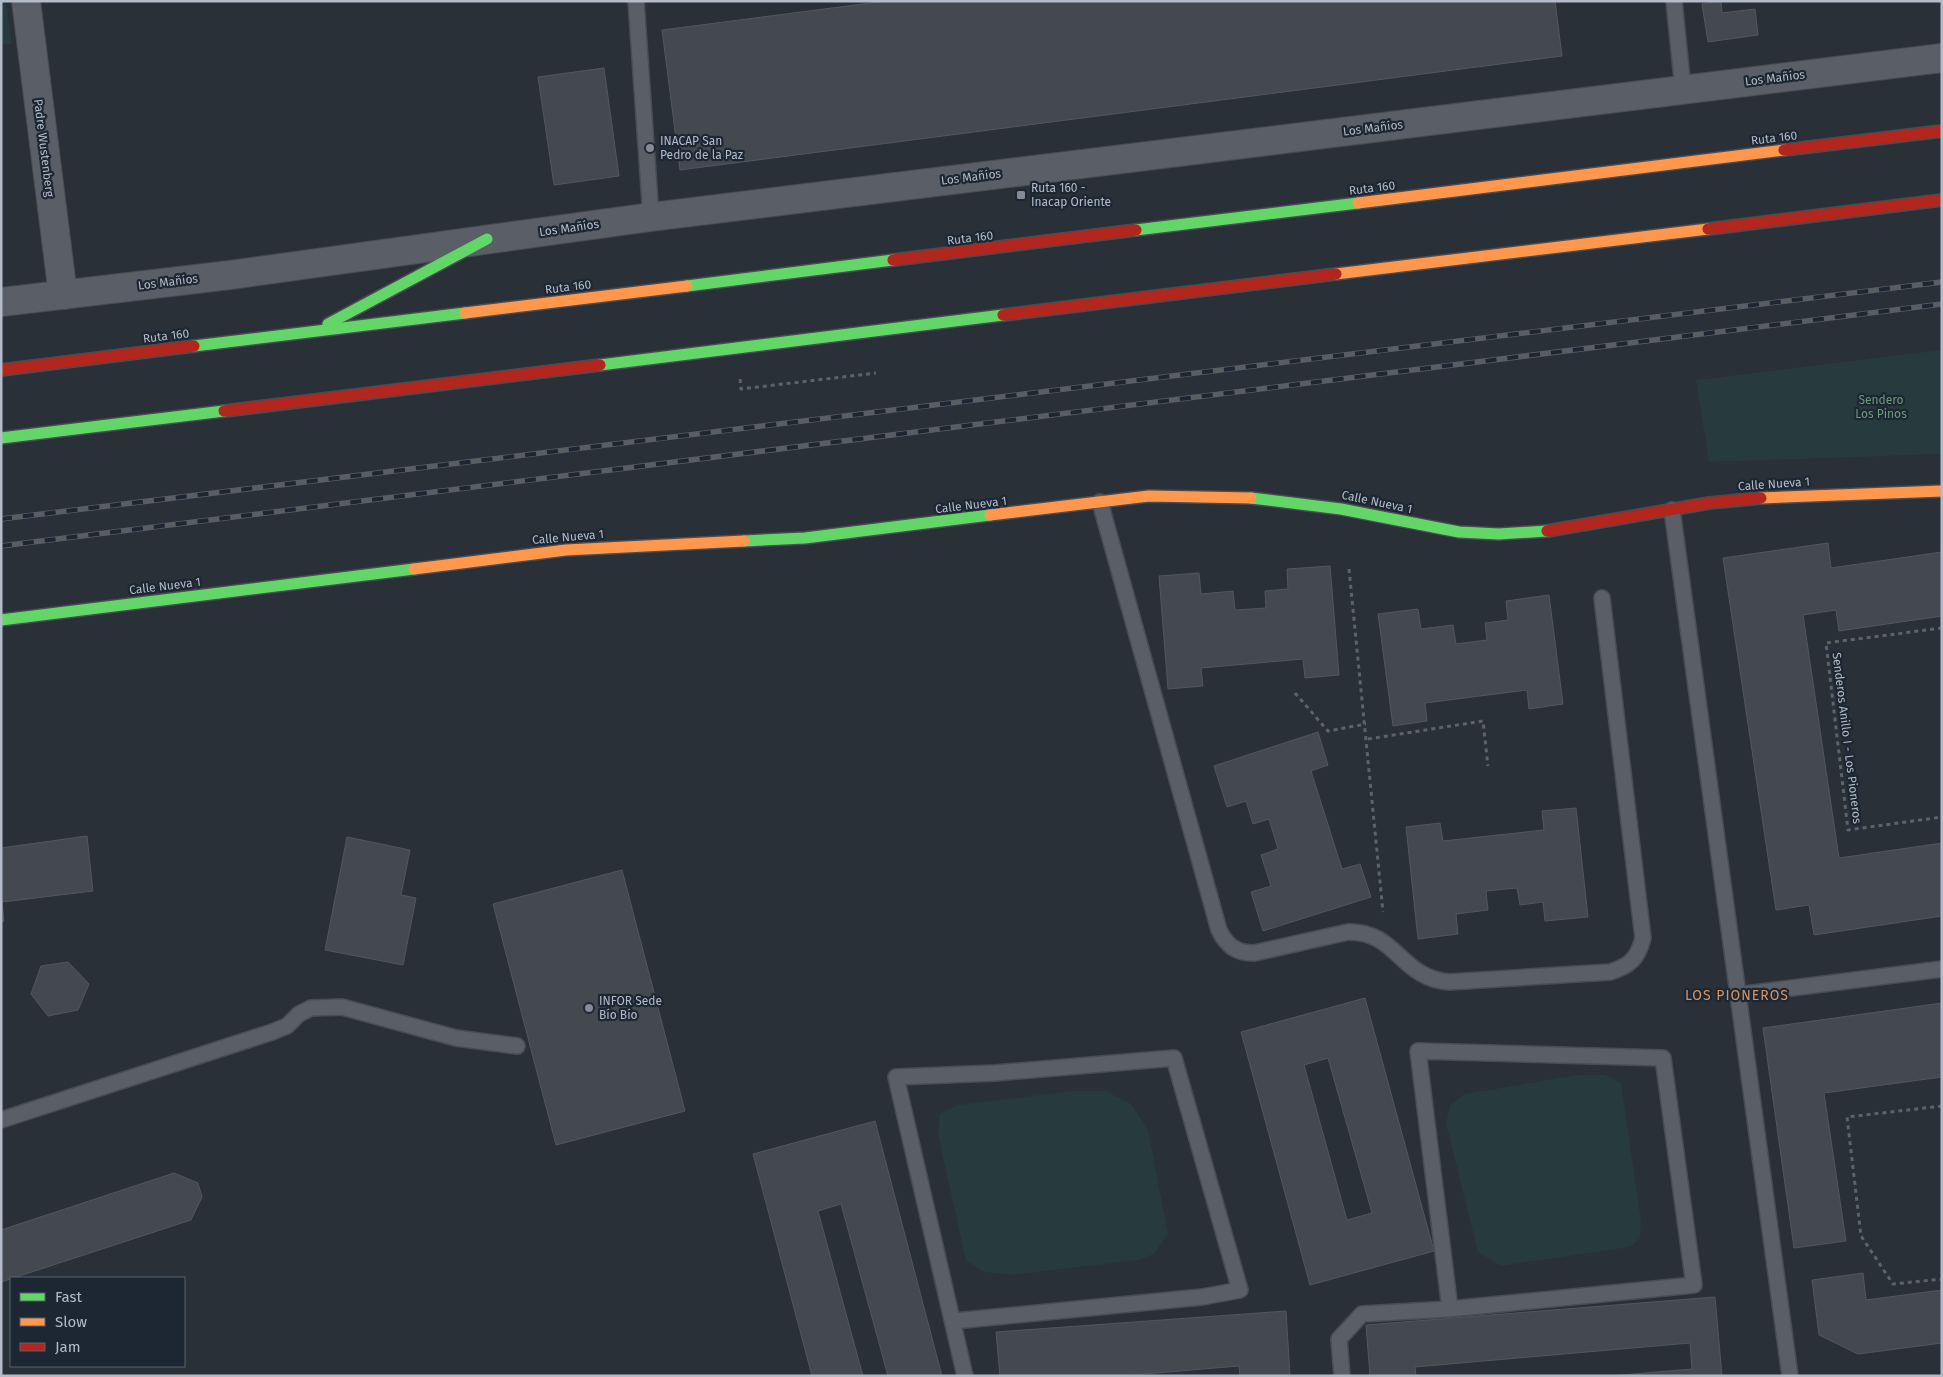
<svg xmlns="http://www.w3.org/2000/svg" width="1943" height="1377" font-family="'Fira Sans',sans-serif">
<rect width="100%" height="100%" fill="#2a3038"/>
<g fill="#273a3e">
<polygon points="1,1 6,1 12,44 1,45"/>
<polygon points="1942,350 1942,454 1709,462 1696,380"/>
<polygon points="1577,1075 1605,1075 1621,1083 1641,1221 1640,1238 1630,1247 1501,1266 1478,1252 1446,1123 1451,1104 1465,1094"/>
<polygon points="1072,1091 1106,1091 1131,1104 1148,1130 1168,1234 1154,1254 1139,1260 1011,1275 985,1272 966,1261 938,1135 940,1114 958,1105"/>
</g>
<g fill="#444950" stroke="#52575f" fill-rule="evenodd">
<polygon points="886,1 1555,1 1562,56 680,170 662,30"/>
<polygon points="1721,1 1722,13 1755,9 1758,35 1708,42 1702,4"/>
<polygon points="604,68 619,176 554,185 538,77"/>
<polygon points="1828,543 1831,568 1942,552 1942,616 1839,631 1836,610 1803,615 1839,858 1942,843 1942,916 1814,935 1809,905 1776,910 1723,558"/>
<polygon points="1330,566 1339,675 1305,678 1303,659 1201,668 1203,686 1168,689 1159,576 1199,573 1201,594 1233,591 1235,610 1266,608 1265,591 1288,589 1287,569"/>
<polygon points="1549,595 1563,704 1529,709 1527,690 1425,703 1427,721 1393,726 1378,614 1418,609 1421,629 1453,625 1456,644 1487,640 1485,623 1508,620 1506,601"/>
<polygon points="1318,732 1328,765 1311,771 1342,869 1360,864 1371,897 1263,931 1251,892 1271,886 1261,855 1278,849 1269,819 1253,824 1246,801 1227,807 1214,766"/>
<polygon points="1576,808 1588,917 1545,921 1543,902 1520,905 1517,888 1486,891 1488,910 1456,914 1458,934 1418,939 1406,827 1440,823 1443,841 1544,830 1542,811"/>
<polygon points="87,836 93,891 2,902 4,921 1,923 1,848"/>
<polygon points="347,837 410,850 401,895 416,898 403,965 325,950"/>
<polygon points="622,870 685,1111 556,1145 493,904"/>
<polygon points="68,962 89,984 78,1010 48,1016 31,994 41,966"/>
<path d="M1365,998L1434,1251L1310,1285L1241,1032ZM1328,1058L1372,1213L1347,1220L1304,1065Z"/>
<polygon points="1942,1003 1942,1077 1824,1093 1846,1241 1794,1248 1763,1028"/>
<polygon points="875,1121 942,1376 888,1376 841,1204 818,1211 863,1376 812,1376 753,1154"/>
<polygon points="174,1173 198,1183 202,1197 191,1220 1,1282 1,1230"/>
<polygon points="1863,1273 1866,1300 1942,1290 1942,1343 1858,1354 1819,1335 1812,1280"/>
<polygon points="1715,1297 1722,1376 1610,1376 1692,1369 1690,1343 1415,1367 1416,1376 1370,1376 1366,1325"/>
<polygon points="1286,1311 1290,1376 1240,1376 1239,1366 1120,1376 1000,1376 996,1332"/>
</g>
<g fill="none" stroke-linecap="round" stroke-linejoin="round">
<g stroke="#484c53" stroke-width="18">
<g id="lane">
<polyline points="636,1 651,217"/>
<polyline points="1674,1 1683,89"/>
<path d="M1100,502L1219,930C1227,946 1236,953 1254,953L1348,932C1397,931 1400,978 1449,982L1610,972C1630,966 1638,958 1643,938L1602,598"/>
<polyline points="1672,510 1790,1376"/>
<polyline points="1737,995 1942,969"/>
<polyline points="1,1120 272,1032 287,1026 299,1014 311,1008 342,1007 456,1038 517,1046"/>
<polyline points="954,1321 1202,1297 1240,1290 1174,1058 995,1073 896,1077 965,1376"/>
<polyline points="1342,1376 1339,1339 1362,1314 1450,1309 1694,1285 1663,1058 1418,1051 1450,1309"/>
</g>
</g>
<g stroke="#484c53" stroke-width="30">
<g id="street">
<polyline points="26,1 63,295"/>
<polyline points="1,302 230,275 651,217 1942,58"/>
</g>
</g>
<g stroke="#484c53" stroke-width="14">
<g id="fast">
<polyline points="1136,230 1358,203"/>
<polyline points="687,286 893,260"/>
<polyline points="328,324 487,239"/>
<polyline points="194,346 465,313"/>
<polyline points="600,365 1003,315"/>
<polyline points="1,438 224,411"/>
<polyline points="1251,498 1341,509 1459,532 1499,534 1547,531"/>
<polyline points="744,541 805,538 990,515"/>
<polyline points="1,620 414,569"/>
</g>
</g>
<g stroke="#484c53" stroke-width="14">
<g id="slow">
<polyline points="1358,203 1784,150"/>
<polyline points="1336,274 1708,229"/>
<polyline points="465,313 687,286"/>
<polyline points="1761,498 1942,491"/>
<polyline points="990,515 1149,496 1251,498"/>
<polyline points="414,569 566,550 744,541"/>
</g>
</g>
<g stroke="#484c53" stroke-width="14">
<g id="jam">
<polyline points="1784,150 1942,131"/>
<polyline points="1708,229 1942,200"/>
<polyline points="893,260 1136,230"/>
<polyline points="1003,315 1336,274"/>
<polyline points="1,370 194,346"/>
<polyline points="224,411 600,365"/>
<polyline points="1547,531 1709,503 1761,498"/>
</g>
</g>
<g stroke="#5d636a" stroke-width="3" stroke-dasharray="4 4" stroke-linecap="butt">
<polyline points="740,379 741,389 876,373"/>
<polyline points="1349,569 1383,912"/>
<polyline points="1942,628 1826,643 1848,830 1942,817"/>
<polyline points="1295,693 1328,731 1366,724"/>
<polyline points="1368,739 1483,721 1488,766"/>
<polyline points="1942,1106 1847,1117 1861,1236 1893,1284 1942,1279"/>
</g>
<use href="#lane" stroke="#5a5e66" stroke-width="15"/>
<use href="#street" stroke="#5a5e66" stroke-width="28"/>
<use href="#fast" stroke="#63d668" stroke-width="11"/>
<use href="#slow" stroke="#ff974d" stroke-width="11"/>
<use href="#jam" stroke="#b3261e" stroke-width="11"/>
<g stroke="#595d64" stroke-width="5.5">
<g id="rail">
<polyline points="1,519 1942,282"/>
<polyline points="1,546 1942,304"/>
</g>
</g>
<use href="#rail" stroke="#1d2633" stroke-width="4" stroke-dasharray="11" stroke-linecap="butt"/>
</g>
<g fill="#848b96" stroke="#1d2633" stroke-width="2">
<circle cx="650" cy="148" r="5"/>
<rect x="1016" y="190" width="10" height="10" rx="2.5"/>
<circle cx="589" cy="1008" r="5"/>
</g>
<g text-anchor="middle" stroke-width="4.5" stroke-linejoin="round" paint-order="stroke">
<g font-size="12" fill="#b4bcc9" stroke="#1d2633">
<text transform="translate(1775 78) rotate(-7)" y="4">Los Mañíos</text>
<text transform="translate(1373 128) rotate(-7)" y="4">Los Mañíos</text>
<text transform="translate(1774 138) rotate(-7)" y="4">Ruta 160</text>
<text transform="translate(44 148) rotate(83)" y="4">Padre Wustenberg</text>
<text transform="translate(971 177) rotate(-7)" y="4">Los Mañíos</text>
<text transform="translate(1372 188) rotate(-7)" y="4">Ruta 160</text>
<text transform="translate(569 228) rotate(-8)" y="4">Los Mañíos</text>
<text transform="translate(970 238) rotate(-7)" y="4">Ruta 160</text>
<text transform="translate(168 282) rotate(-7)" y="4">Los Mañíos</text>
<text transform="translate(568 287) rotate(-7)" y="4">Ruta 160</text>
<text transform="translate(166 336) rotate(-7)" y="4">Ruta 160</text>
<text transform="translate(1774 484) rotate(-4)" y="4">Calle Nueva 1</text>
<text transform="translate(1377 502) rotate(12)" y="4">Calle Nueva 1</text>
<text transform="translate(971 505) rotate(-7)" y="4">Calle Nueva 1</text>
<text transform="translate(568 537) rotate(-5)" y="4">Calle Nueva 1</text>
<text transform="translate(165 586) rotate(-7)" y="4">Calle Nueva 1</text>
<text transform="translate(1847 738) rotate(83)" y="4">Senderos Anillo I - Los Pioneros</text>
</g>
<g font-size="12" fill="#b4bcc9" stroke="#1d2633" text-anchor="start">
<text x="660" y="145">INACAP San<tspan x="660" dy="14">Pedro de la Paz</tspan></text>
<text x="1031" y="192">Ruta 160 -<tspan x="1031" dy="14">Inacap Oriente</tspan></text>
<text x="599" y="1005">INFOR Sede<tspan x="599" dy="14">Bío Bío</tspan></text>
</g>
<g font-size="12" fill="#6b9a76" stroke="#1d2633">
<text x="1881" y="404">Sendero<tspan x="1881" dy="14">Los Pinos</tspan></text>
</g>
<g font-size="14" letter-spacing="1" fill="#d59563" stroke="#1d2633">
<text x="1737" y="1000">LOS PIONEROS</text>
</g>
</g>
<rect width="1943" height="1377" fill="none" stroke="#b4bcc9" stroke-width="5"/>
<rect x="10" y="1277" width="175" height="90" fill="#1d2633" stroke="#59626f"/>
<rect x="20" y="1293" width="25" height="8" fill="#63d668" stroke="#59626f"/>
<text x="55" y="1302" font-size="15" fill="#b4bcc9">Fast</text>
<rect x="20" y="1318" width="25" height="8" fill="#ff974d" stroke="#59626f"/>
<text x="55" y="1327" font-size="15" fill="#b4bcc9">Slow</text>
<rect x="20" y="1343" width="25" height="8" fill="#b3261e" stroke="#59626f"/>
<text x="55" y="1352" font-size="15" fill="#b4bcc9">Jam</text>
</svg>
